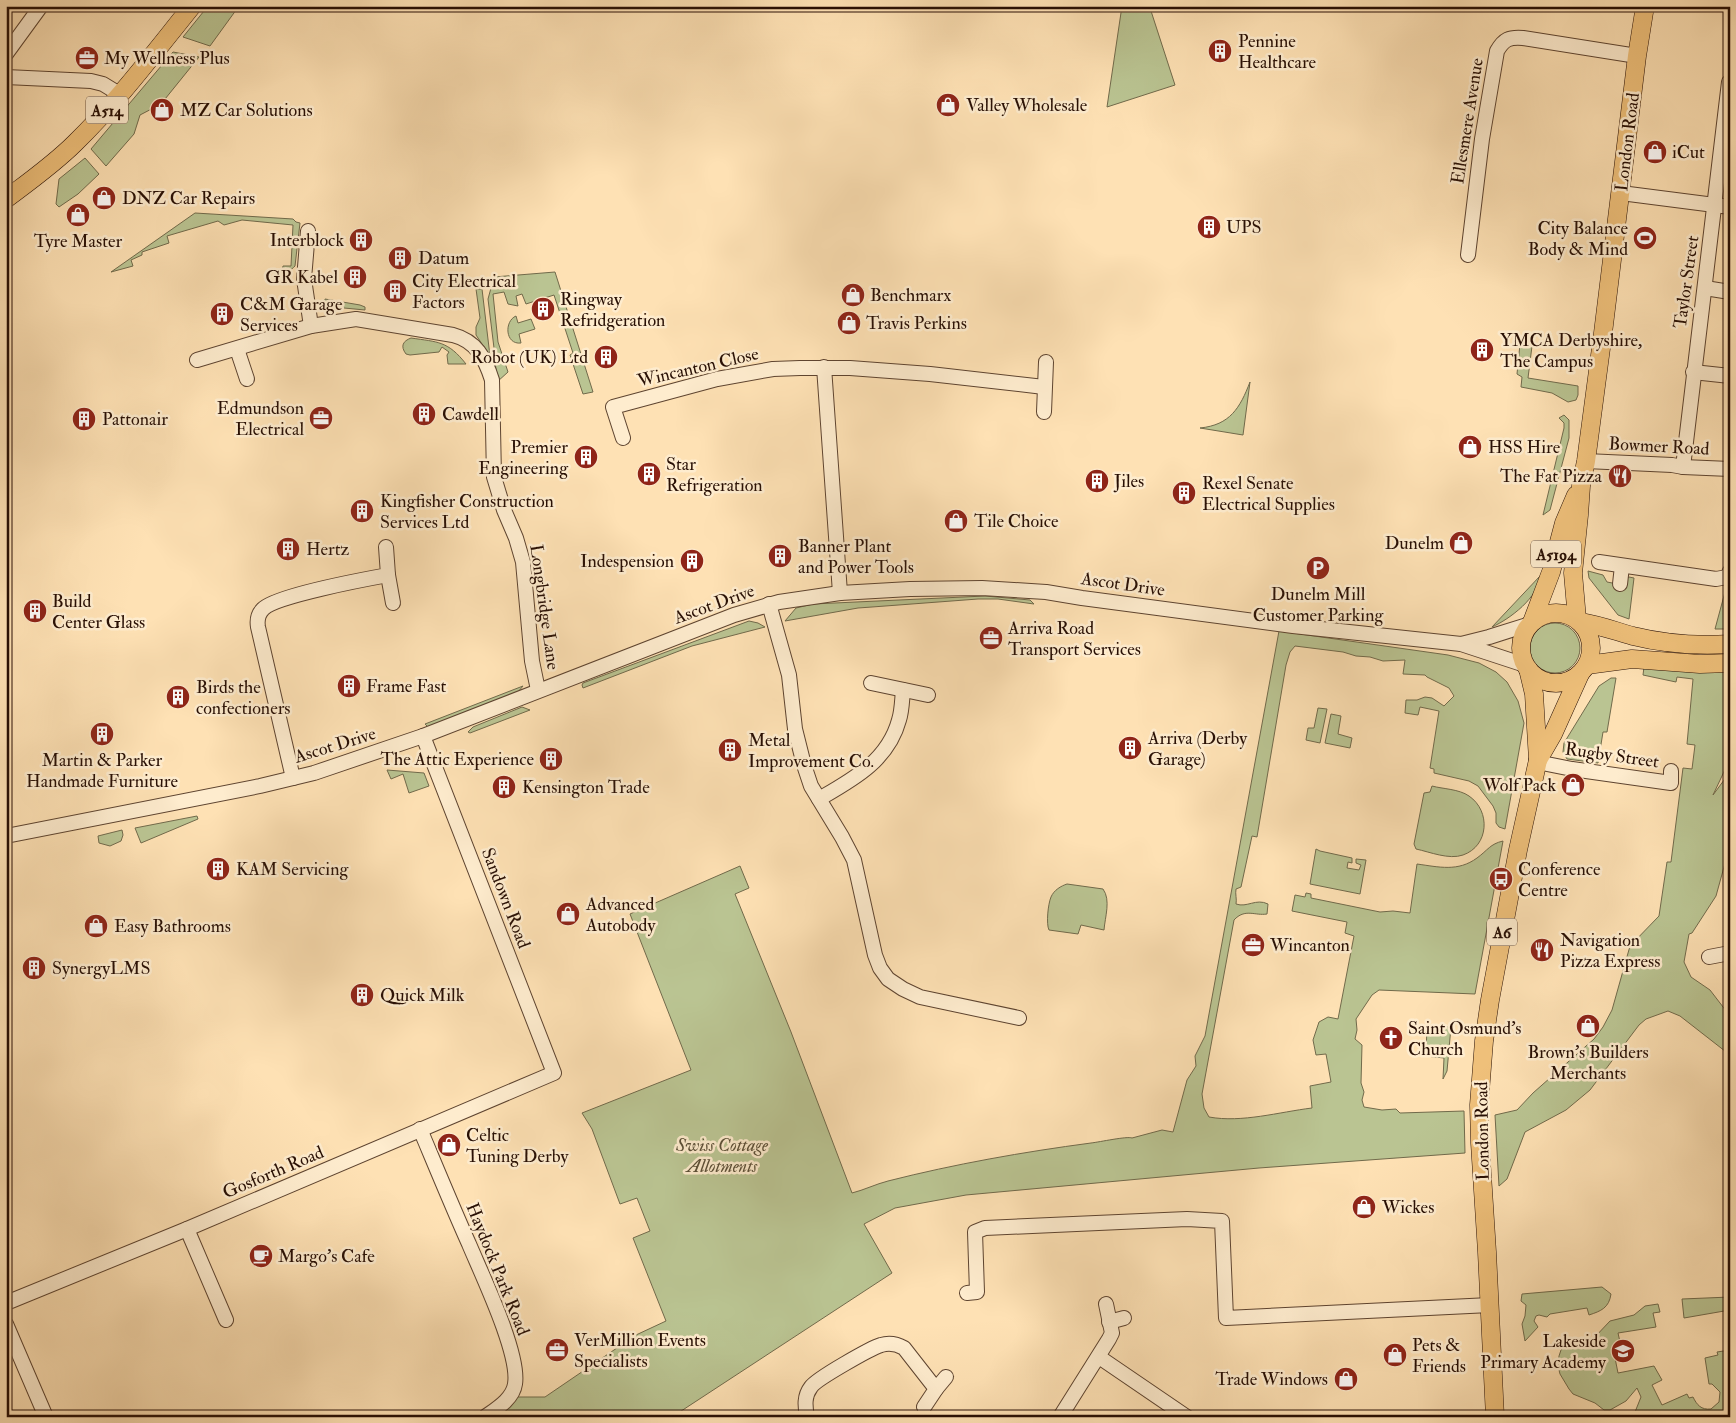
<svg xmlns="http://www.w3.org/2000/svg" width="1736" height="1423" font-family="'IM FELL Double Pica',serif">
<rect width="100%" height="100%" fill="#fee1b4"/>
<filter id="stains"><feTurbulence type="fractalNoise" baseFrequency=".004" numOctaves="4"/><feColorMatrix values="0 0 0 0 .2 0 0 0 0 .09 0 0 0 0 .02 0 0 0 .5 -.17"/></filter>
<radialGradient id="worn" r=".72"><stop offset=".6" stop-color="#630" stop-opacity="0"/><stop offset="1" stop-color="#630" stop-opacity=".3"/></radialGradient>
<g fill="#bac492" stroke="#716a4b">
<polygon points="208,6 239,6 210,46 183,37"/>
<polygon points="1122,6 1154,6 1154,9 1151,11 1175,85 1107,107"/>
<polygon points="173,52 199,57 161,104 140,115 134,134 106,166 91,149"/>
<polygon points="85,158 99,174 78,194 59,207 56,204 59,179"/>
<path d="M195,213L293,219L296,222L300,223L295,266C291,270 288,273 282,271L283,266H291L293,225L242,220L224,225L218,221L167,236L169,243L142,252V255L131,260L133,266L111,272Z"/>
<polygon points="555,272 593,392 583,394 570,355 573,353 554,295 526,304 522,294 516,296 518,306 508,304 504,292 493,294 498,342 508,372 497,382 494,348 488,299 494,277"/>
<polygon points="476,289 482,289 490,356 476,335 476,327 480,318"/>
<polygon points="325,299 360,305 365,307 365,310 344,308 327,309 316,304 324,305"/>
<path d="M516,316L518,323L531,319L535,329L519,334L521,343C505,345 504,321 516,316Z"/>
<path d="M411,338C438,342 448,341 466,364H448L447,355L449,352L442,347L439,352L410,355L406,354C400,346 403,341 411,338Z"/>
<polygon points="1520,344 1532,346 1528,378 1578,386 1578,395 1576,400 1568,402 1552,393 1521,387 1522,377 1517,374"/>
<path d="M1250,382L1243,435L1200,428C1230,425 1240,408 1250,382Z"/>
<polygon points="1564,415 1569,420 1569,438 1550,510 1543,515 1564,428 1564,423 1559,418"/>
<polygon points="1588,571 1603,575 1607,582 1623,585 1625,579 1629,577 1634,578 1629,619 1618,615 1589,578"/>
<path d="M1540,576C1539,597 1510,619 1492,627Z"/>
<polygon points="1730,590 1730,629 1715,629 1725,592"/>
<polygon points="985,596 1030,600 1034,604 998,599 978,599 872,607 858,608 785,621 796,608 813,604"/>
<polygon points="749,621 758,623 765,627 692,646 583,688 582,685 583,683"/>
<circle cx="1555" cy="648" r="25"/>
<path d="M1279,631L1448,655L1479,663L1496,672L1507,682L1518,701L1524,723L1505,829L1499,827L1496,823V813L1493,806L1478,786L1469,781L1434,773V769L1430,768L1439,711L1420,707L1418,715L1405,713L1406,700H1417L1425,697L1432,698L1444,706L1454,696L1449,688L1427,677L1425,675L1403,674L1405,660L1383,661L1370,657L1356,656L1343,652L1295,646L1290,652L1286,665L1257,837L1252,836L1241,887L1236,889C1235,894 1237,899 1236,904C1247,908 1256,898 1268,904L1267,914C1255,916 1245,908 1234,920L1202,1094L1204,1108L1209,1117C1242,1123 1279,1112 1312,1108L1310,1086L1331,1082L1326,1054L1316,1055L1313,1040L1319,1022L1328,1017L1338,1019L1354,936L1345,933L1347,922L1292,911L1295,895L1305,897L1306,893L1311,894V898L1380,912L1393,911L1410,913L1417,864C1439,867 1458,872 1477,858C1488,850 1490,844 1503,841L1475,994L1379,990L1372,995L1356,1019L1357,1030L1355,1039L1362,1045L1361,1083L1364,1092L1362,1100L1364,1107L1382,1110L1396,1109L1400,1113L1464,1111L1465,1153L1259,1168L966,1195L895,1208L864,1224L892,1273L672,1417H495L517,1397H545L636,1335L666,1321L633,1238L650,1231L637,1198L620,1204L592,1129L582,1113L691,1070L630,914L740,866L749,888L735,894L791,1032L852,1193C864,1190 876,1184 888,1181C955,1164 1023,1152 1091,1143C1100,1142 1127,1136 1132,1138L1162,1130L1173,1132L1187,1080L1196,1066L1195,1056L1205,1036Z"/>
<polygon points="1644,667 1720,670 1730,675 1730,759 1713,795 1730,772 1730,836 1727,856 1716,896 1692,933 1689,934 1684,962 1691,977 1710,990 1730,1016 1730,1055 1680,1016 1668,1011 1646,1019 1639,1025 1590,1090 1566,1110 1525,1132 1507,1179 1499,1186 1495,1115 1517,1110 1533,1093 1594,1039 1603,1027 1612,1010 1630,946 1659,916 1667,862 1671,862 1683,768 1692,769 1695,745 1687,744 1693,679 1677,677 1676,682 1643,675"/>
<polygon points="1611,678 1616,678 1607,732 1603,732 1598,763 1567,759 1563,752 1564,743 1599,686"/>
<polygon points="523,686 518,692 428,727 425,724"/>
<polygon points="522,707 530,710 470,733 468,732 473,727"/>
<polygon points="1318,708 1327,709 1320,743 1306,740 1308,728 1314,728"/>
<polygon points="1331,714 1341,716 1338,734 1352,738 1350,748 1325,743"/>
<polygon points="387,770 424,773 429,786 409,793 403,774 391,779"/>
<path d="M1432,786C1443,789 1459,789 1469,796C1491,811 1489,846 1463,855C1449,860 1430,852 1416,849L1414,844L1424,793L1430,792Z"/>
<polygon points="197,816 198,819 141,843 135,828"/>
<polygon points="122,830 123,835 121,841 110,846 99,843 98,836"/>
<polygon points="1316,849 1320,851 1352,858 1352,863 1348,862 1347,868 1359,870 1361,865 1356,863 1356,859 1366,860 1360,894 1310,884"/>
<path d="M1067,884L1103,889C1111,900 1105,917 1104,930L1081,925L1078,934L1049,930C1046,924 1048,904 1051,897C1054,890 1061,886 1067,884Z"/>
<polygon points="1427,1025 1451,1027 1447,1071 1443,1079 1444,1058 1426,1056"/>
<path d="M1602,1287L1611,1294C1609,1308 1601,1311 1589,1315L1587,1308L1550,1314L1547,1317L1539,1315L1536,1316L1534,1321L1538,1327L1525,1341L1522,1324L1525,1316L1526,1305L1521,1301L1522,1294Z"/>
<polygon points="1730,1297 1730,1310 1684,1318 1682,1299"/>
<path d="M1658,1304L1660,1312L1653,1313L1656,1327L1618,1333L1622,1351L1614,1353L1618,1373L1654,1366L1662,1380L1652,1385L1662,1405L1687,1394L1689,1398L1693,1397C1697,1405 1701,1410 1711,1409L1719,1402L1720,1392L1712,1384H1709L1705,1358L1718,1355L1717,1352L1730,1350V1381L1725,1417H1633L1641,1397L1637,1388L1626,1401L1610,1410H1604L1595,1403L1573,1394L1569,1389L1560,1374L1558,1366L1559,1356L1561,1350L1567,1344L1593,1339L1610,1321L1634,1315L1645,1306Z"/>
</g>
<g fill="none" stroke-linecap="round" stroke-linejoin="round">
<g stroke="#5e4430" stroke-width="16">
<g id="minor">
<polyline points="6,54 41,6"/>
<polyline points="6,77 91,81 103,84 121,95"/>
<polyline points="1621,193 1730,207"/>
<polyline points="308,231 304,279 311,326"/>
<path d="M1468,255L1482,139L1497,51C1504,39 1509,37 1523,38L1637,56"/>
<polyline points="1705,288 1730,292"/>
<polyline points="237,349 247,379"/>
<path d="M197,360L311,326L356,319L453,335C476,341 485,358 492,380L494,477L504,510L516,538L523,562L532,661L538,690"/>
<polyline points="824,367 840,593"/>
<polyline points="1693,372 1730,376"/>
<polyline points="1044,412 1046,362"/>
<polyline points="623,438 613,407 717,379 773,369 800,368 850,368 930,374 1044,387"/>
<polyline points="1586,461 1672,465 1683,467 1730,469"/>
<polyline points="1683,467 1729,82"/>
<polyline points="1599,562 1716,579 1727,577 1730,571"/>
<polyline points="388,575 393,603"/>
<polyline points="1620,584 1622,566"/>
<polyline points="769,604 789,675 795,729 804,765 811,786 842,837 854,860 875,955 880,968 888,979 903,989 920,997 1019,1018"/>
<polyline points="1461,644 1489,637 1530,624"/>
<polyline points="871,683 928,695"/>
<polyline points="1537,762 1572,769 1671,783 1671,771"/>
<path d="M293,778L258,627C257,621 258,614 263,609C275,596 366,579 388,575L386,547"/>
<path d="M819,799C852,780 888,761 899,720C902,711 902,700 903,690"/>
<polyline points="6,836 260,786 314,773 423,736 734,615 779,602 840,593 910,589 982,588 1046,592 1082,598 1293,626 1461,644 1525,665"/>
<polyline points="1709,957 1730,953"/>
<path d="M420,1129C436,1167 452,1206 469,1244C482,1275 520,1354 515,1384C513,1399 496,1409 485,1417"/>
<polyline points="187,1229 226,1320"/>
<polyline points="967,1293 977,1292 975,1232 985,1228 1187,1219 1222,1221 1226,1318 1490,1305"/>
<polyline points="6,1303 187,1229 554,1073 423,736"/>
<polyline points="1109,1322 1124,1318"/>
<polyline points="6,1324 46,1417"/>
<polyline points="1099,1357 1187,1417"/>
<polyline points="936,1389 946,1377"/>
<path d="M807,1417C805,1406 804,1396 811,1387C816,1379 871,1348 881,1345C890,1342 897,1344 904,1348L936,1389L924,1407"/>
<polyline points="1060,1417 1109,1339 1112,1333 1106,1304"/>
</g>
</g>
<g stroke="#280f04" stroke-width="19">
<g id="major">
<path d="M6,199C30,181 54,164 75,143C118,101 154,53 192,6"/>
<circle cx="1556" cy="648" r="35"/>
<polyline points="1577,619 1573,573 1579,515 1581,486 1586,461 1603,333 1637,56 1645,6"/>
<polyline points="1532,622 1551,572 1564,523 1576,495"/>
<path d="M1580,622C1599,625 1615,631 1633,636C1665,644 1697,646 1730,644"/>
<polyline points="1587,665 1632,659 1700,664 1730,663"/>
<polyline points="1538,760 1553,734 1580,674"/>
<polyline points="1495,1417 1487,1252 1480,1143 1479,1105 1484,1041 1490,1000 1518,850 1538,760 1534,694 1528,669"/>
</g>
</g>
<use href="#minor" stroke="#feecce" stroke-width="14"/>
<use href="#major" stroke="#efc07a" stroke-width="18"/>
</g>
<defs>
<g id="building-disc" transform="scale(1.25)"><circle r="9.5" fill="#8f2418" stroke="#feecce"/><path d="M-4-6H4V6H1V3H-1V6H-4ZM-2.5-4.3h1.7v1.8h-1.7ZM.8-4.3h1.7v1.8H.8ZM-2.5-1h1.7V.8h-1.7ZM.8-1h1.7V.8H.8Z" fill="#fff"/></g>
<g id="office-disc" transform="scale(1.25)"><circle r="9.5" fill="#8f2418" stroke="#feecce"/><path d="M-6-3h4V-5.5h4V-3h4V5H-6ZM-1-4.5V-3h2v-1.5ZM-6 0V1H6V0Z" fill="#fff"/></g>
<g id="shop-disc" transform="scale(1.25)"><circle r="9.5" fill="#8f2418" stroke="#feecce"/><path d="M-5-2.5h2.3a2.7 3.5 0 0 1 5.4 0H5L5.5 6h-11ZM-1.5-2.5h3a1.5 2.3 0 0 0-3 0Z" fill="#fff"/></g>
<g id="stadium-disc" transform="scale(1.25)"><circle r="9.5" fill="#8f2418" stroke="#feecce"/><path d="M0-5a6.5 5 0 1 0 0 10a6.5 5 0 1 0 0-10ZM-3.5-1.8h7v3.6h-7Z" fill="#fff"/></g>
<g id="restaurant-disc" transform="scale(1.25)"><circle r="9.5" fill="#8f2418" stroke="#feecce"/><path d="M-5-6h1v4h1v-4h1v4h1v-4h1v5L-1.5 .5V6h-2V.5L-5-1ZM5-6V6H3V1.5H1.5Q1.5-4 5-6Z" fill="#fff"/></g>
<g id="parking-disc" transform="scale(1.25)"><circle r="9.5" fill="#8f2418" stroke="#feecce"/><path d="M-3.5-5.5H1a3.5 3.5 0 0 1 0 7H-1V5.5H-3.5ZM-1-3.4V-.6H.8a1.4 1.4 0 0 0 0-2.8Z" fill="#fff"/></g>
<g id="bus-disc" transform="scale(1.25)"><circle r="9.5" fill="#8f2418" stroke="#feecce"/><path d="M-5-6H5V4H4V6H2V4H-2V6H-4V4H-5ZM-3.5-4V0h7V-4ZM-3.5 1.2v1.5H-2V1.2ZM2 1.2v1.5H3.5V1.2Z" fill="#fff"/></g>
<g id="church-disc" transform="scale(1.25)"><circle r="9.5" fill="#8f2418" stroke="#feecce"/><path d="M-1.2-6h2.4v3.5h3.3v2.4h-3.3V6h-2.4V-.1h-3.3v-2.4h3.3Z" fill="#fff"/></g>
<g id="cafe-disc" transform="scale(1.25)"><circle r="9.5" fill="#8f2418" stroke="#feecce"/><path d="M-5.5-4.5H6V0H3Q3 3.5 0 3.5H-2.5Q-5.5 3.5-5.5 0ZM3-3.2v2h1.7v-2ZM-6 4.5H4V6H-6Z" fill="#fff"/></g>
<g id="school-disc" transform="scale(1.25)"><circle r="9.5" fill="#8f2418" stroke="#feecce"/><path d="M0-5L7-2L0 1L-7-2ZM-4 1L0 2.5L4 1V4Q0 6-4 4Z" fill="#fff"/></g>
</defs>
<g fill-rule="evenodd">
<use href="#building-disc" x="1220" y="51"/>
<use href="#office-disc" x="87" y="58"/>
<use href="#shop-disc" x="948" y="105"/>
<use href="#shop-disc" x="162" y="110"/>
<use href="#shop-disc" x="1655" y="152"/>
<use href="#shop-disc" x="104" y="198"/>
<use href="#shop-disc" x="78" y="215"/>
<use href="#building-disc" x="1209" y="227"/>
<use href="#stadium-disc" x="1645" y="238"/>
<use href="#building-disc" x="361" y="240"/>
<use href="#building-disc" x="400" y="258"/>
<use href="#building-disc" x="355" y="277"/>
<use href="#building-disc" x="395" y="291"/>
<use href="#shop-disc" x="853" y="295"/>
<use href="#building-disc" x="543" y="309"/>
<use href="#building-disc" x="222" y="314"/>
<use href="#shop-disc" x="849" y="323"/>
<use href="#building-disc" x="1482" y="350"/>
<use href="#building-disc" x="606" y="357"/>
<use href="#building-disc" x="424" y="414"/>
<use href="#office-disc" x="321" y="418"/>
<use href="#building-disc" x="84" y="419"/>
<use href="#shop-disc" x="1470" y="447"/>
<use href="#building-disc" x="586" y="457"/>
<use href="#building-disc" x="649" y="474"/>
<use href="#restaurant-disc" x="1620" y="476"/>
<use href="#building-disc" x="1097" y="481"/>
<use href="#building-disc" x="1184" y="493"/>
<use href="#building-disc" x="362" y="511"/>
<use href="#shop-disc" x="956" y="521"/>
<use href="#shop-disc" x="1461" y="543"/>
<use href="#building-disc" x="288" y="549"/>
<use href="#building-disc" x="780" y="556"/>
<use href="#building-disc" x="692" y="561"/>
<use href="#parking-disc" x="1318" y="568"/>
<use href="#building-disc" x="35" y="611"/>
<use href="#office-disc" x="991" y="638"/>
<use href="#building-disc" x="349" y="686"/>
<use href="#building-disc" x="178" y="697"/>
<use href="#building-disc" x="102" y="734"/>
<use href="#building-disc" x="1130" y="748"/>
<use href="#building-disc" x="730" y="750"/>
<use href="#building-disc" x="551" y="759"/>
<use href="#shop-disc" x="1573" y="785"/>
<use href="#building-disc" x="504" y="787"/>
<use href="#building-disc" x="218" y="869"/>
<use href="#bus-disc" x="1501" y="879"/>
<use href="#shop-disc" x="568" y="914"/>
<use href="#shop-disc" x="96" y="926"/>
<use href="#office-disc" x="1253" y="945"/>
<use href="#restaurant-disc" x="1542" y="950"/>
<use href="#building-disc" x="34" y="968"/>
<use href="#building-disc" x="362" y="995"/>
<use href="#shop-disc" x="1588" y="1026"/>
<use href="#church-disc" x="1391" y="1038"/>
<use href="#shop-disc" x="449" y="1145"/>
<use href="#shop-disc" x="1364" y="1207"/>
<use href="#cafe-disc" x="261" y="1256"/>
<use href="#office-disc" x="557" y="1350"/>
<use href="#school-disc" x="1623" y="1351"/>
<use href="#shop-disc" x="1395" y="1355"/>
<use href="#shop-disc" x="1346" y="1379"/>
</g>
<g text-anchor="middle" stroke-width="5" stroke-linejoin="round" paint-order="stroke">
<g fill="#feecce" stroke="#685141" stroke-width="1">
<rect x="86" y="96.5" width="42" height="27" rx="4"/>
<rect x="1531" y="540.5" width="50" height="27" rx="4"/>
<rect x="1487" y="918.5" width="30" height="27" rx="4"/>
</g>
<g font-size="16" font-weight="bold" fill="#280f04">
<text x="107" y="116">A514</text>
<text x="1556" y="560">A5194</text>
<text x="1502" y="938">A6</text>
</g>
<g font-size="18" fill="#280f04" stroke="#feecce" text-anchor="start">
<text x="1238" y="47">Pennine<tspan x="1238" dy="21">Healthcare</tspan></text>
<text x="104" y="64">My Wellness Plus</text>
<text x="966" y="111">Valley Wholesale</text>
<text x="180" y="116">MZ Car Solutions</text>
<text x="1672" y="158">iCut</text>
<text x="122" y="204">DNZ Car Repairs</text>
<text x="1226" y="233">UPS</text>
<text x="1628" y="234" text-anchor="end">City Balance<tspan x="1628" dy="21">Body &amp; Mind</tspan></text>
<text x="344" y="246" text-anchor="end">Interblock</text>
<text x="78" y="247" text-anchor="middle">Tyre Master</text>
<text x="418" y="264">Datum</text>
<text x="338" y="283" text-anchor="end">GR Kabel</text>
<text x="412" y="287">City Electrical<tspan x="412" dy="21">Factors</tspan></text>
<text x="870" y="301">Benchmarx</text>
<text x="560" y="305">Ringway<tspan x="560" dy="21">Refridgeration</tspan></text>
<text x="240" y="310">C&amp;M Garage<tspan x="240" dy="21">Services</tspan></text>
<text x="866" y="329">Travis Perkins</text>
<text x="1500" y="346">YMCA Derbyshire,<tspan x="1500" dy="21">The Campus</tspan></text>
<text x="588" y="363" text-anchor="end">Robot (UK) Ltd</text>
<text x="304" y="414" text-anchor="end">Edmundson<tspan x="304" dy="21">Electrical</tspan></text>
<text x="442" y="420">Cawdell</text>
<text x="102" y="425">Pattonair</text>
<text x="568" y="453" text-anchor="end">Premier<tspan x="568" dy="21">Engineering</tspan></text>
<text x="1488" y="453">HSS Hire</text>
<text x="666" y="470">Star<tspan x="666" dy="21">Refrigeration</tspan></text>
<text x="1602" y="482" text-anchor="end">The Fat Pizza</text>
<text x="1114" y="487">Jiles</text>
<text x="1202" y="489">Rexel Senate<tspan x="1202" dy="21">Electrical Supplies</tspan></text>
<text x="380" y="507">Kingfisher Construction<tspan x="380" dy="21">Services Ltd</tspan></text>
<text x="974" y="527">Tile Choice</text>
<text x="1444" y="549" text-anchor="end">Dunelm</text>
<text x="798" y="552">Banner Plant<tspan x="798" dy="21">and Power Tools</tspan></text>
<text x="306" y="555">Hertz</text>
<text x="674" y="567" text-anchor="end">Indespension</text>
<text x="1318" y="600" text-anchor="middle">Dunelm Mill<tspan x="1318" dy="21">Customer Parking</tspan></text>
<text x="52" y="607">Build<tspan x="52" dy="21">Center Glass</tspan></text>
<text x="1008" y="634">Arriva Road<tspan x="1008" dy="21">Transport Services</tspan></text>
<text x="366" y="692">Frame Fast</text>
<text x="196" y="693">Birds the<tspan x="196" dy="21">confectioners</tspan></text>
<text x="1148" y="744">Arriva (Derby<tspan x="1148" dy="21">Garage)</tspan></text>
<text x="748" y="746">Metal<tspan x="748" dy="21">Improvement Co.</tspan></text>
<text x="534" y="765" text-anchor="end">The Attic Experience</text>
<text x="102" y="766" text-anchor="middle">Martin &amp; Parker<tspan x="102" dy="21">Handmade Furniture</tspan></text>
<text x="1556" y="791" text-anchor="end">Wolf Pack</text>
<text x="522" y="793">Kensington Trade</text>
<text x="236" y="875">KAM Servicing</text>
<text x="1518" y="875">Conference<tspan x="1518" dy="21">Centre</tspan></text>
<text x="586" y="910">Advanced<tspan x="586" dy="21">Autobody</tspan></text>
<text x="114" y="932">Easy Bathrooms</text>
<text x="1560" y="946">Navigation<tspan x="1560" dy="21">Pizza Express</tspan></text>
<text x="1270" y="951">Wincanton</text>
<text x="52" y="974">SynergyLMS</text>
<text x="380" y="1001">Quick Milk</text>
<text x="1408" y="1034">Saint Osmund's<tspan x="1408" dy="21">Church</tspan></text>
<text x="1588" y="1058" text-anchor="middle">Brown's Builders<tspan x="1588" dy="21">Merchants</tspan></text>
<text x="466" y="1141">Celtic<tspan x="466" dy="21">Tuning Derby</tspan></text>
<text x="1382" y="1213">Wickes</text>
<text x="278" y="1262">Margo's Cafe</text>
<text x="574" y="1346">VerMillion Events<tspan x="574" dy="21">Specialists</tspan></text>
<text x="1606" y="1347" text-anchor="end">Lakeside<tspan x="1606" dy="21">Primary Academy</tspan></text>
<text x="1412" y="1351">Pets &amp;<tspan x="1412" dy="21">Friends</tspan></text>
<text x="1328" y="1385" text-anchor="end">Trade Windows</text>
</g>
<g font-size="18" fill="#280f04" stroke="#feecce">
<text transform="translate(1467 121) rotate(-81)" y="6">Ellesmere Avenue</text>
<text transform="translate(1627 142) rotate(-83)" y="6">London Road</text>
<text transform="translate(1686 282) rotate(-82)" y="6">Taylor Street</text>
<text transform="translate(698 367) rotate(-13)" y="6">Wincanton Close</text>
<text transform="translate(1659 446) rotate(3)" y="6">Bowmer Road</text>
<text transform="translate(1123 584) rotate(8)" y="6">Ascot Drive</text>
<text transform="translate(714 604) rotate(-20)" y="6">Ascot Drive</text>
<text transform="translate(545 607) rotate(82)" y="6">Longbridge Lane</text>
<text transform="translate(335 745) rotate(-17)" y="6">Ascot Drive</text>
<text transform="translate(1612 755) rotate(8)" y="6">Rugby Street</text>
<text transform="translate(506 898) rotate(69)" y="6">Sandown Road</text>
<text transform="translate(1482 1131) rotate(-91)" y="6">London Road</text>
<text transform="translate(273 1172) rotate(-23)" y="6">Gosforth Road</text>
<text transform="translate(498 1269) rotate(68)" y="6">Haydock Park Road</text>
</g>
<g font-size="18" font-style="italic" fill="#5b4e36" stroke="#feecce">
<text x="722" y="1151">Swiss Cottage<tspan x="722" dy="21">Allotments</tspan></text>
</g>
</g>
<rect width="1736" height="1423" fill="none" stroke="#fee1b4" stroke-width="25"/>
<rect x="8" y="8" width="1721" height="1408" fill="none" stroke="#280f04" stroke-width="2.5"/>
<rect x="12" y="12" width="1711" height="1398" fill="none" stroke="#280f04"/>
<rect width="100%" height="100%" filter="url(#stains)"/>
<rect width="100%" height="100%" fill="url(#worn)"/>
</svg>
